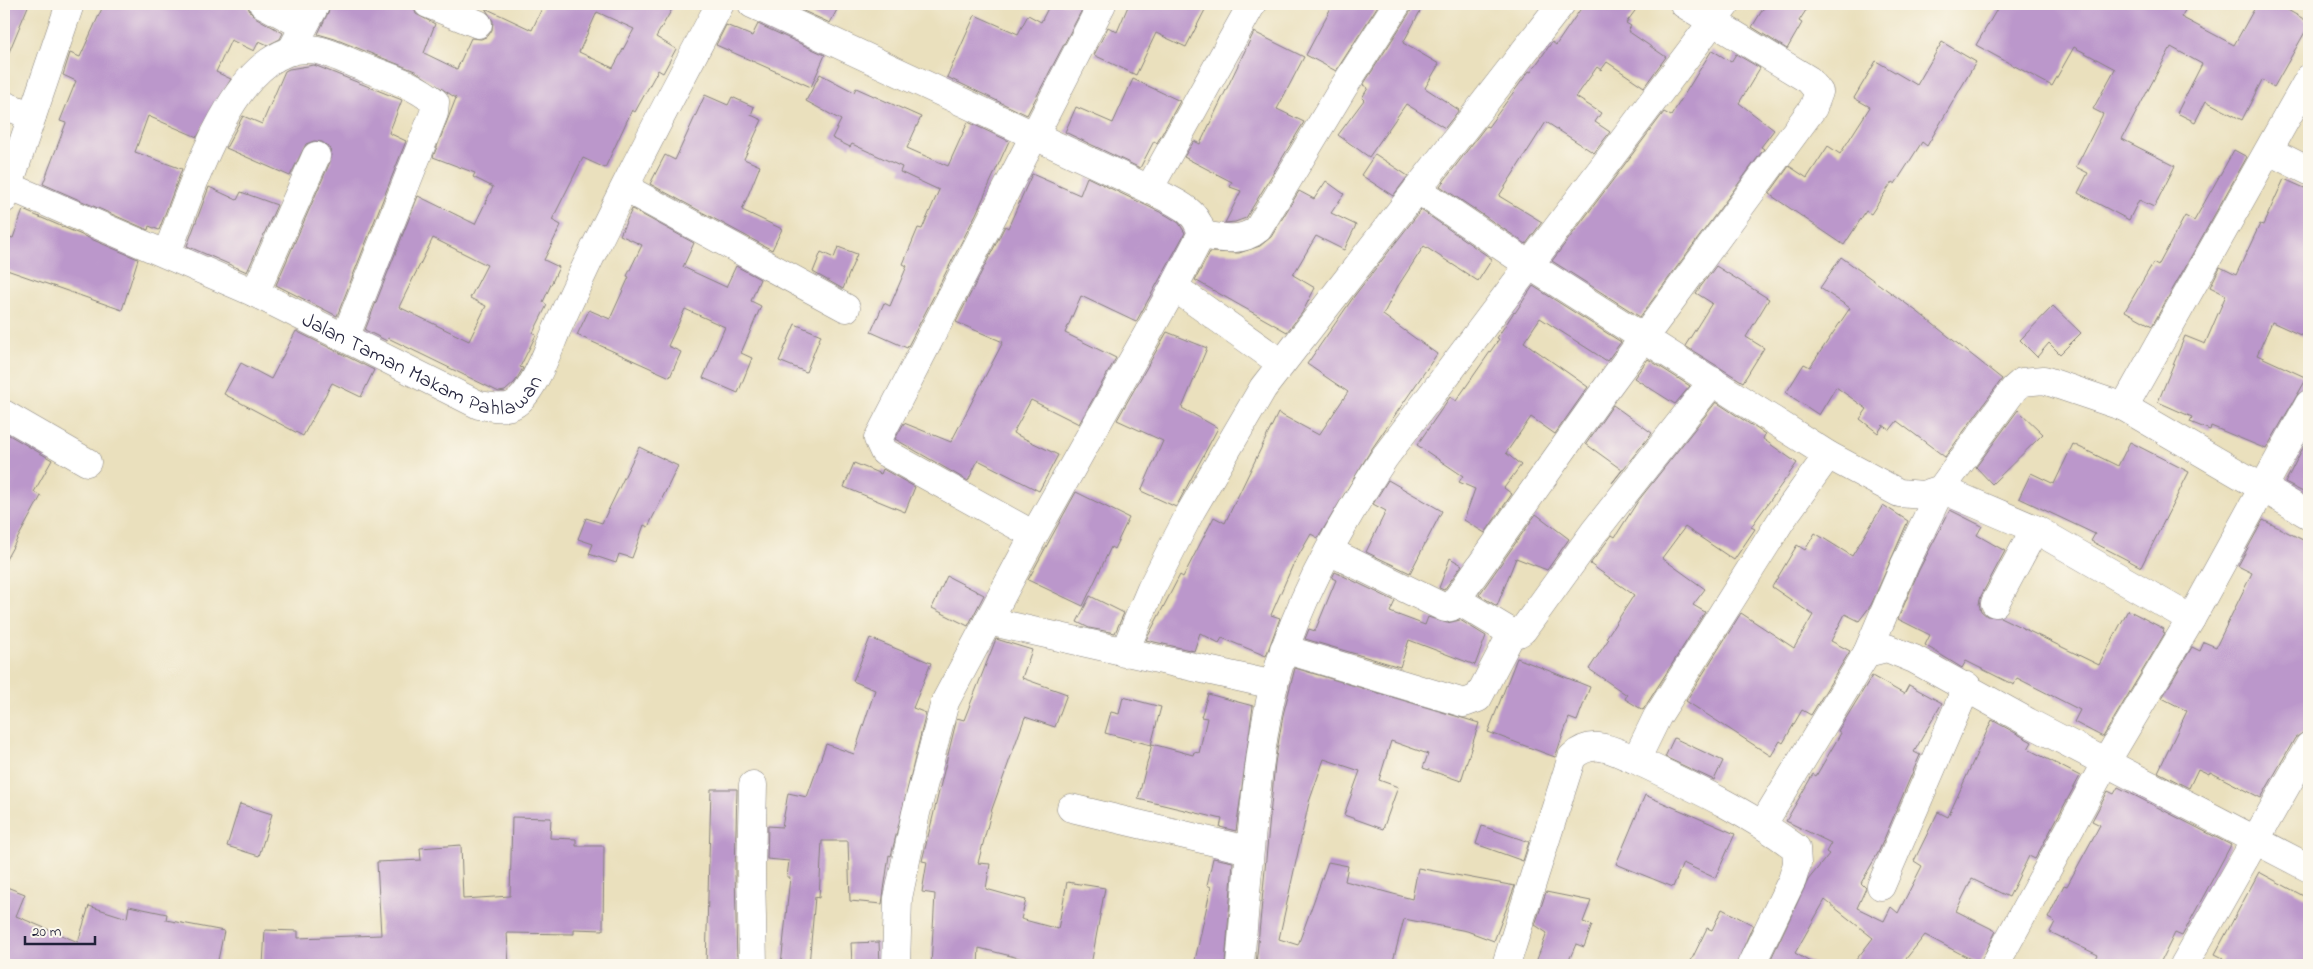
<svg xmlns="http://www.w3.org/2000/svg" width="2313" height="969" font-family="'Indie Flower',sans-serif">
<rect width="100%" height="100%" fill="#fbf7ec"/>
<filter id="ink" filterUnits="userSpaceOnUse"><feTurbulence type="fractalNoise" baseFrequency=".02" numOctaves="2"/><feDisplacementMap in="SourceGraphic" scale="10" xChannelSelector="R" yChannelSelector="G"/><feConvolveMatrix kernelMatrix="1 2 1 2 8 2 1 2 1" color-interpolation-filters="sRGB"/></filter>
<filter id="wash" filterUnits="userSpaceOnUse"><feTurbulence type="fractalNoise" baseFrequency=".0096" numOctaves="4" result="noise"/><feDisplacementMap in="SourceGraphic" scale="20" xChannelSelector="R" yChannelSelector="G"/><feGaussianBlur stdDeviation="1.12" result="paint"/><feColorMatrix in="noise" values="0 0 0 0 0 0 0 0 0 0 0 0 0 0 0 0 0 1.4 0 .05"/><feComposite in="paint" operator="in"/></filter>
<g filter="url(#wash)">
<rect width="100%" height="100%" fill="#eae0bd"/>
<g id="blocks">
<g fill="#bb97cb" fill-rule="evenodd">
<polygon points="4,4 29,4 4,64"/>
<polygon points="104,4 247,4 250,12 255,17 283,33 280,39 268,45 259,41 254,51 231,40 216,72 231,79 197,137 148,116 135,152 182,169 159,230 149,226 148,230 43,184 66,123 60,121 76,81 63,75 70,53 80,57"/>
<path d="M332,4H413L416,14L435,24L424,53L457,69L471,38L481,39L488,36L492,30L493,21L485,8L532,30L544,4H675L656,37L676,49L663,73L658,70L635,112L632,110L605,168L583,158L552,220L561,225L544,260L559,267L543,302L547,305L533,333L536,335L520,367L523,368L515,382L505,391L499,392L388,338L387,341L365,330L418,196L475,224L493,187L473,177L475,173L433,157L456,98L415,71L335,39L318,34ZM597,12L634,29L613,68L579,52ZM433,238L487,265L470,298L486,306L469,341L399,307Z"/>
<polygon points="788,4 840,4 830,23"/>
<polygon points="1050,4 1085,4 1027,115 947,77 975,15 1018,34 1028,15 1041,22"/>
<polygon points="1129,4 1208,4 1186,47 1156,33 1136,75 1094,55 1108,27 1117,32"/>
<polygon points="1333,4 1379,4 1336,71 1306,55"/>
<polygon points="1412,4 1424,4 1403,43 1439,64 1425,88 1459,110 1445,128 1406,104 1369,157 1338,135 1364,100 1362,98 1368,88 1363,85 1410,12"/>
<polygon points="1584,4 1640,4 1626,23 1631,26 1628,31 1666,57 1644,87 1607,62 1601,70 1597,67 1576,97 1601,113 1595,122 1610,132 1594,153 1546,122 1499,196 1542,222 1526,244 1440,186 1486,126 1488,127 1529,71 1531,72 1552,42 1556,45"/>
<polygon points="1766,4 1810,4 1799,21 1802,23 1787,49 1752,27"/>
<polygon points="2000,4 2189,4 2181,17 2234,45 2257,4 2277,4 2309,22 2309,25 2274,87 2262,80 2242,120 2206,101 2195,122 2177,113 2202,64 2171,47 2122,139 2175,166 2154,207 2139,200 2129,220 2078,193 2088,173 2076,167 2103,114 2093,109 2115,69 2074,47 2052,86 1994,55 1976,45"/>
<polygon points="758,24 825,55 811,87 716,45 726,25 752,36"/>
<polygon points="1254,32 1304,57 1277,109 1304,122 1246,218 1235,222 1225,223 1241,191 1230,187 1232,182 1184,157 1194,141 1200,144"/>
<polygon points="1942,42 1976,62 1927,146 1922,142 1895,184 1892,182 1871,214 1866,211 1844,245 1769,194 1789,166 1807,178 1828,146 1840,154 1870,107 1854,98 1876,61 1917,85"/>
<polygon points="1712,50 1731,62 1736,54 1760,68 1739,103 1774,130 1761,147 1764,149 1640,317 1552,261 1664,112 1671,116"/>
<polygon points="314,65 402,100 389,133 406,141 337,316 276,285 330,162 332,155 329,147 322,142 314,141 306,144 290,176 226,148 243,116 262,124 285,71 289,69"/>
<polygon points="820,74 854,92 856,88 921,117 907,148 948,166 968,122 1009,141 976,214 907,348 871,332 884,303 890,306 907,266 903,264 918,228 922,229 939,190 900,172 902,167 852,144 850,147 832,138 841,120 806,101"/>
<polygon points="1133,79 1180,101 1157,143 1154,141 1140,168 1065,132 1076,107 1113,123"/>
<polygon points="705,95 728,105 732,97 754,107 751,115 762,120 744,159 760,166 742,210 782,229 772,250 650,184 665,155 675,160"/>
<polygon points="2234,150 2247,157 2152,326 2125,311 2153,263 2158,266 2185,216 2194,221"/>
<polygon points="1375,154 1408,176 1393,196 1361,175"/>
<polygon points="1032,174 1080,195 1087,177 1166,215 1179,223 1185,233 1136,322 1081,296 1065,333 1116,358 1079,424 1031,400 1013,433 1058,455 1039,491 978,460 968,481 895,439 904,423 951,442 1003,342 956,322 1005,226 1008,228"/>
<polygon points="2284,179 2309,190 2309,339 2272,322 2257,355 2307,378 2266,449 2211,426 2210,430 2190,422 2192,417 2158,402 2185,336 2205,344 2226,295 2210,287 2220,267 2236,275 2260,224 2263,225"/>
<polygon points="1326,181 1344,194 1331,213 1356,225 1344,250 1316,236 1293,275 1315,288 1302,313 1287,332 1195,280 1210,252 1239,253 1260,246 1271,237 1299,191 1314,199"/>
<polygon points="209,187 237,200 241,192 277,205 247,272 187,246"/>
<polygon points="632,209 694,243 683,267 726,287 736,266 760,279 751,301 761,306 741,353 752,358 738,393 703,378 725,327 685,309 668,346 681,352 670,377 577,335 589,310 610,319 629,277 627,276 642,245 620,235"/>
<polygon points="23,210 138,259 122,310 4,269 4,252 9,237 13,238"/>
<polygon points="1421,210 1492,259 1478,281 1424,246 1398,286 1383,315 1437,354 1371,450 1318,538 1311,534 1292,567 1271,615 1280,618 1266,656 1222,638 1219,643 1200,633 1194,651 1146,640 1180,575 1183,577 1214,517 1225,523 1278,413 1319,435 1348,392 1307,364 1355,295"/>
<polygon points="838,247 857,254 843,289 813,272 821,252 834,258"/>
<polygon points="1841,257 1919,313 2002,379 1945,457 1897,421 1890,430 1883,425 1878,433 1860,419 1867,409 1836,387 1819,415 1786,393 1804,364 1810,367 1850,308 1820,288"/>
<polygon points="1716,266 1769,299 1746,337 1764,348 1743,382 1685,346 1712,303 1696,293"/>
<polygon points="1533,286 1621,342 1607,361 1540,318 1524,342 1588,387 1555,434 1531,417 1506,453 1521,465 1504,488 1512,494 1485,533 1464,520 1475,489 1459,482 1463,476 1417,445 1450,397 1456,401 1499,339 1497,338 1514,312 1515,313"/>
<polygon points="2053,306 2081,333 2060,354 2049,343 2037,357 2020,340"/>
<polygon points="795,324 821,335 806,372 779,361"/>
<polygon points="296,331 374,370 361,397 332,383 303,436 224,394 241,363 271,379"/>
<polygon points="1167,332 1207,348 1182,408 1218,428 1176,507 1141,491 1163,441 1117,420"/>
<polygon points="1648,359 1690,386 1675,404 1634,378"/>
<polygon points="1716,402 1765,434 1763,439 1797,463 1751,527 1755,529 1734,560 1685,527 1662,558 1705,589 1693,605 1705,612 1643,710 1625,699 1627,695 1589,669 1608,640 1606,638 1634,595 1590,564 1612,535 1615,537 1638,501"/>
<polygon points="1613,405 1652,433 1612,483 1622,470 1586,444"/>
<polygon points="2018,410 2043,434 1992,484 1976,467"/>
<polygon points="4,432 52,460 34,492 41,496 4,563"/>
<polygon points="2309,436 2309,495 2285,483"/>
<polygon points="2130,442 2189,472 2141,567 2091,541 2095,534 2019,498 2031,473 2054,484 2073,444 2118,466"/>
<polygon points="639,447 678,466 648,527 644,525 632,558 619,554 616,563 589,554 593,544 578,539 586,518 602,523"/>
<polygon points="854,463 881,474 883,469 915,487 905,512 844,487"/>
<polygon points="1388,480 1442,511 1410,573 1366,552 1386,511 1373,504"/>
<polygon points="1076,492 1129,518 1114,549 1111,547 1083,606 1028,580"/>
<polygon points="1883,505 1908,521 1871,605 1859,621 1845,614 1831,641 1850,651 1811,715 1802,710 1783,743 1780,741 1771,756 1686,701 1741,613 1794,648 1813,615 1772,587 1797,545 1805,550 1815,533 1852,556"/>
<polygon points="1950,510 1982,526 1977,535 2005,551 1981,596 1979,604 1981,611 1987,616 2000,617 2099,665 2128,610 2164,629 2163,632 2165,633 2103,737 2074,722 2080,710 2017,678 2014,685 1966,661 1962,668 1925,645 1930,635 1898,619 1919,570"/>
<polygon points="1536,514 1569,539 1547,570 1516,558 1497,606 1479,595"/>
<polygon points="2263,520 2309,543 2309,729 2295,738 2261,798 2210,772 2209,774 2198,769 2189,788 2158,772 2187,711 2162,698 2192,647 2200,651 2204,642 2216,647 2252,573 2238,566"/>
<polygon points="1450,558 1462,565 1444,590 1439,588"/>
<polygon points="1335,572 1395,601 1390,612 1425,625 1428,617 1447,623 1460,620 1486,636 1475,665 1409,640 1400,667 1305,639 1309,629 1315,631 1336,580 1332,578"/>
<polygon points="947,576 984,595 968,626 932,608"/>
<polygon points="1090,596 1124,613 1115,633 1089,628 1077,622"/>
<polygon points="870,638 931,663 913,708 926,713 891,856 889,855 882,904 850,901 848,841 822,841 819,898 815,897 809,965 781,965 790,877 787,877 789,861 767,859 768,826 782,827 788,793 807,797 826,744 854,754 875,690 853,681"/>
<polygon points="996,639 1032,650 1022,678 1067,694 1055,727 1025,717 992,809 978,863 990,864 986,889 1026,900 1021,919 1058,929 1067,882 1105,888 1091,965 1026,965 1027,960 979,948 978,965 931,965 935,894 922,892 927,862 922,861 957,718 964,720"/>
<polygon points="1517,658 1590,687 1577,721 1569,718 1555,757 1488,732"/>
<polygon points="1295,668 1479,723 1461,781 1423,768 1428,754 1391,741 1379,780 1398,787 1383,829 1344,815 1360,771 1324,759 1309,802 1279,939 1298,945 1328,862 1348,866 1345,881 1412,899 1418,868 1515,886 1494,941 1467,931 1404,919 1392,965 1256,965 1275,763 1283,715"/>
<polygon points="1872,676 1904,694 1909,685 1942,703 1914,752 1920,755 1878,853 1861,883 1866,888 1857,908 1884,921 1891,907 1898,913 1922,866 1914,861 1938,812 1948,817 1992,720 2032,742 2028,749 2080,776 2035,859 2029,856 2009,897 1972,879 1956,911 1996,931 1980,964 1925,935 1901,965 1852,965 1873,938 1825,900 1795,953 1815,965 1768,965 1808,880 1829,854 1826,852 1831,843 1786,821 1813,774 1816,776 1841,733 1838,731"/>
<polygon points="1208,694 1253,706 1236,831 1220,827 1222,819 1138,799 1152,744 1193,755 1194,752 1199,753 1207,718 1201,717"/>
<polygon points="1123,697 1161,707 1151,745 1105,733 1111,712 1119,714"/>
<polygon points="1674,738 1723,761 1714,780 1665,757"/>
<polygon points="2118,787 2231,845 2182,936 2175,933 2159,965 2092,965 2098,955 2050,932 2055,922 2048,918 2064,885 2067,886 2100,825 2092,821 2108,791 2114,794"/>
<polygon points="711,789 737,789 735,871 737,965 706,965"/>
<polygon points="1645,795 1735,834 1715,878 1683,863 1673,887 1616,864"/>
<polygon points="240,804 272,814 259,856 227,846"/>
<polygon points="512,817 551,818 550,838 576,839 576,846 604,846 603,930 574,929 574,934 507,933 509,965 263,965 265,930 298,931 298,938 381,935 377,862 421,860 420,848 461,845 463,899 510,896"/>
<polygon points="1482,826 1529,842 1523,861 1476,844"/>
<polygon points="1213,858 1233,862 1225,965 1194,965 1211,887 1207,885"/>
<polygon points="2259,872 2309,899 2309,965 2219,965 2223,958 2215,954"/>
<polygon points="4,886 25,894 16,916 78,942 89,906 127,918 129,906 167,914 166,920 224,931 217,965 18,965 4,959"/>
<polygon points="1546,892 1591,901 1583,922 1592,925 1584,947 1576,944 1567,965 1546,965 1536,962 1547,933 1535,925"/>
<polygon points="1722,909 1753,925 1736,965 1689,965 1707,928 1712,930"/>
<polygon points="879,942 880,965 852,965 851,943"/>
</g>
</g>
</g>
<g filter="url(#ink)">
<use href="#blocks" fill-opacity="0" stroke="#86817c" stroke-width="1"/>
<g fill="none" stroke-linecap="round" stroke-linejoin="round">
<g stroke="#86817c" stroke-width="29">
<g id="minor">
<polyline points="263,4 304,26"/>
<polyline points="428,4 478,24"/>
<path d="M752,4L1149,189C1169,200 1200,209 1201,235L1174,287L1034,535L945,702L916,813L898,898L896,965"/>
<polyline points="291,51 316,4"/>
<polyline points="4,105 32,116"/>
<polyline points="2269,151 2309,171"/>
<path id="s1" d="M4,184L255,293L479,405C489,406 503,410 513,405C533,395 549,347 558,327C607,217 664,110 720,4"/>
<polyline points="625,188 846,308"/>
<polyline points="1149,189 1252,4"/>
<polyline points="1417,189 1529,265 1828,455 1899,493 1923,495 1941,489 2014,389 2022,382 2044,380 2124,407 2309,78"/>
<polyline points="4,199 70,4"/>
<path d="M1201,235C1221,238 1241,243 1258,229L1343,88L1397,4"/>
<path d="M167,253C190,197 232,44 310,49C327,50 344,60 360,66C386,76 414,84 435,102L434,113L345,338"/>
<polyline points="1174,287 1281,363"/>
<polyline points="255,293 316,156"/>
<polyline points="2124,407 2309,515"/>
<polyline points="4,414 87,462"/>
<polyline points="1034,535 884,452 878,439 1102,4"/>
<polyline points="1329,551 1445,608 1451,607 1600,397 1813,108 1819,92 1809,80 1684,4"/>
<polyline points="1457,600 1512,633 1519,633 1523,630 1594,532 1713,381"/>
<polyline points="1995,603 2035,529"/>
<polyline points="988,621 1274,685"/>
<polyline points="1284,649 1464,703 1478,698 1512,633"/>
<polyline points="1124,653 1151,589 1191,511 1263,388 1561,4"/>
<polyline points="1867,653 1905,564 1941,489 2035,529 2191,619 2309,404"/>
<path d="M1636,760C1693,787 1746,811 1796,848L1797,864L1792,880L1751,965"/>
<polyline points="1071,808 1248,850"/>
<polyline points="1763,824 1867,653 1887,648 1914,659 2028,722 2309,868"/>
<polyline points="1881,886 1967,686"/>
<polyline points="753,965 751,871 753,785"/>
<path d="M1240,965C1245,902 1250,840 1258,777C1263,734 1270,689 1285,648C1309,580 1345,518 1384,458L1726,4"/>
<path d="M1506,965L1572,757C1594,737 1613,751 1636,760L1657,717L1782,519L1828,455"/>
<polyline points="1995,965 2106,762 2191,619"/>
<polyline points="2184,965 2309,746"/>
</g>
</g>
<use href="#minor" stroke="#fff" stroke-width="28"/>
</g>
</g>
<g text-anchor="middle" stroke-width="4" stroke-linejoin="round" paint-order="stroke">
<g font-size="21" fill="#22223b" stroke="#fbf7ec">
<text dy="7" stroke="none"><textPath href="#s1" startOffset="462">Jalan Taman Makam Pahlawan</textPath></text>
</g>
</g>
<rect width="2313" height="969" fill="none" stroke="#fbf7ec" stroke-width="20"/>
<path d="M25 936v8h70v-8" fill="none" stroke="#22223b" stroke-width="2.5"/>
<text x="32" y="936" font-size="15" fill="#22223b" stroke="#fbf7ec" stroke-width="4" paint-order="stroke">20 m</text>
</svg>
